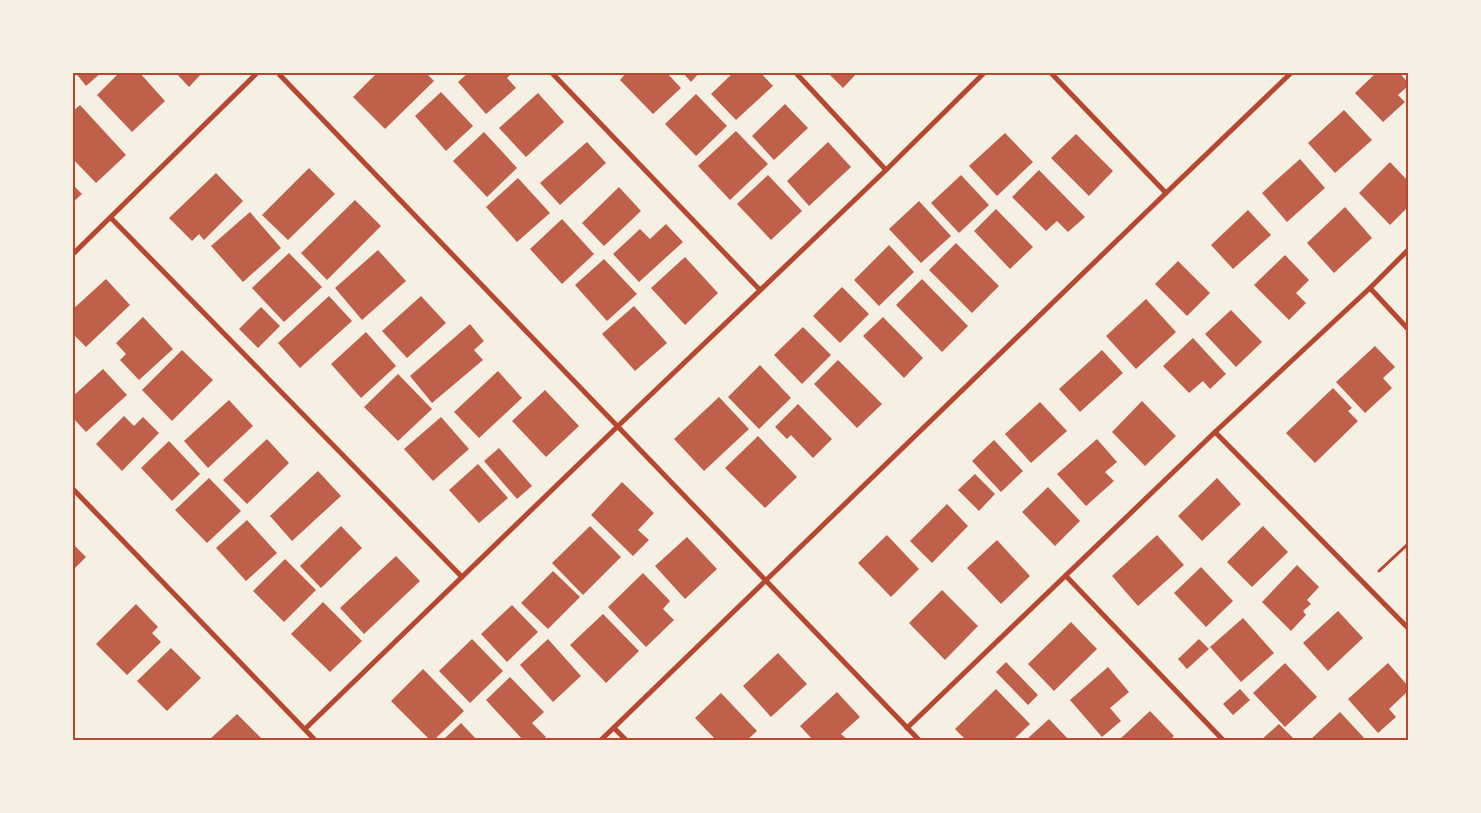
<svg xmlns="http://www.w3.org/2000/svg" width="1481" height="813" font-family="Commissioner,sans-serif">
<rect width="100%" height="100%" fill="#f6efe4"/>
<g fill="#bf614a">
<polygon points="75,72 102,72 86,86"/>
<polygon points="120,72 139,72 165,101 132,132 97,95"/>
<polygon points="175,72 203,72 189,87"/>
<polygon points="378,72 425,72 434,81 385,129 353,97"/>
<polygon points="469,72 513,72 507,78 516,88 486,114 458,82"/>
<polygon points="627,72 666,72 681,88 653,114 620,80"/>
<polygon points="682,72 700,72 691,82"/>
<polygon points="734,72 760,72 773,86 736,120 711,94"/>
<polygon points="832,72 858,72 843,88 830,75"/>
<polygon points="1377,72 1399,72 1408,83 1408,86 1398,95 1405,102 1383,122 1355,93"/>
<polygon points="441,92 473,126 446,151 415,116"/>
<polygon points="538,93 564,122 526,157 499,128"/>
<polygon points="696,94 727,126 696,156 665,124"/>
<polygon points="785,104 808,128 774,160 752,136"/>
<polygon points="80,105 126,155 96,183 72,158 72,112"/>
<polygon points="1344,110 1372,140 1335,173 1308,143"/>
<polygon points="736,131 768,164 730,200 698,166"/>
<polygon points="484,132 517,168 487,197 453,161"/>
<polygon points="1005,133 1033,162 997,196 969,166"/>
<polygon points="1076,134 1113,171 1089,196 1051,158"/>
<polygon points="587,142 606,163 560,205 540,183"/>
<polygon points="828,142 851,167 809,206 787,181"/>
<polygon points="1300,159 1325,188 1287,222 1262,193"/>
<polygon points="1390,162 1408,181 1408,207 1390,225 1359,193"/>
<polygon points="309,168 335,194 288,240 262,215"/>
<polygon points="1039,170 1085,217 1068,232 1057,221 1046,231 1012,197"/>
<polygon points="216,173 243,201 204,240 199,234 192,241 169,218"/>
<polygon points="768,175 802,211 771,240 737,204"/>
<polygon points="961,175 989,205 959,233 931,203"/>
<polygon points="518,178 550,213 517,242 486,207"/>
<polygon points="72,184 82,194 72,203"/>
<polygon points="619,187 641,211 604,246 582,223"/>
<polygon points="355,200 381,226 327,280 301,253"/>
<polygon points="919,201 951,236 921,263 889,229"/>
<polygon points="1345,207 1372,238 1334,273 1307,243"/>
<polygon points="996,209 1033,247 1010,269 974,231"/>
<polygon points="1248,210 1271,235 1233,269 1211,245"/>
<polygon points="250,212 281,248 243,282 211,246"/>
<polygon points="562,219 594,254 562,284 530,249"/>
<polygon points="666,224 683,242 639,282 613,254 640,229 650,239"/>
<polygon points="956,243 999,286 972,313 929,270"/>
<polygon points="889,245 914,272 879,306 854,280"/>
<polygon points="378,250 406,281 362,320 335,288"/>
<polygon points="289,253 322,287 284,322 252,288"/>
<polygon points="1285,255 1309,280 1296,293 1306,303 1289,320 1254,285"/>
<polygon points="685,257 718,293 685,325 651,288"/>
<polygon points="604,259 637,294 607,321 575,285"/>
<polygon points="1178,261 1210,293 1187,316 1155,284"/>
<polygon points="106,279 130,305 86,347 72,333 72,310"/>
<polygon points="922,279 968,326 942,352 896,305"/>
<polygon points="842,287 869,314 840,343 813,316"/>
<polygon points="329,296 352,321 300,368 278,343"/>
<polygon points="421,296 446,323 407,358 382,331"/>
<polygon points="1146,299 1176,332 1136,369 1106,336"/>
<polygon points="634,306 667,343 635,371 602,334"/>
<polygon points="261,307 280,326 258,348 239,329"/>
<polygon points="1231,310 1262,342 1236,367 1205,334"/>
<polygon points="143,317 173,349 139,380 120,360 126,354 116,343"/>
<polygon points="883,317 923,358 904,378 863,336"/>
<polygon points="470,324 484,341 474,350 483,360 432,403 410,376"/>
<polygon points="803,327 831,355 802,384 774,355"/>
<polygon points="366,332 396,366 361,398 331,364"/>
<polygon points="1193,338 1226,374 1210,389 1203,381 1189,393 1163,366"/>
<polygon points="1375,346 1395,367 1383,378 1392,388 1365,413 1336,382"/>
<polygon points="182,350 213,380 172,421 142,390"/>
<polygon points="1102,350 1123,373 1080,412 1059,389"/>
<polygon points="838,360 882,404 857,428 814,384"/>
<polygon points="760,365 791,398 759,429 728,397"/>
<polygon points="103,369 127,395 86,432 72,417 72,397"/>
<polygon points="498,371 522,398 479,438 454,412"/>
<polygon points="398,374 432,409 398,441 364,407"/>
<polygon points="1333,388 1352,408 1348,411 1358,421 1315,463 1286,433"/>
<polygon points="545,390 579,426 546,457 512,421"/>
<polygon points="719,397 749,429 704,471 674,439"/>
<polygon points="229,400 253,426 208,468 184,441"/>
<polygon points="1142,401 1176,436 1145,466 1112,432"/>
<polygon points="1040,402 1067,431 1031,463 1005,434"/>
<polygon points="798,404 832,439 813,458 791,435 787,439 775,427"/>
<polygon points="124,416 134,426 143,417 159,433 122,471 96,444"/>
<polygon points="441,417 469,449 433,481 404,449"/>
<polygon points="758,436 797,477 765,508 725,468"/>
<polygon points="267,439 289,463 247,504 223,480"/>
<polygon points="1097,439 1117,462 1105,472 1114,481 1086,506 1057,474"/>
<polygon points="994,440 1023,471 1001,492 972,461"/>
<polygon points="169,441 200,474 172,501 141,468"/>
<polygon points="499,448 532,486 517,499 484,461"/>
<polygon points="478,464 508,498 479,523 449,490"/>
<polygon points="318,471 341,496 292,541 270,516"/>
<polygon points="975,474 995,494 979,511 958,490"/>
<polygon points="209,478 241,511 207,543 175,510"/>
<polygon points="1217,478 1241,504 1202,541 1178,516"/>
<polygon points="622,482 654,513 638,530 649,540 633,556 591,515"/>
<polygon points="1048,487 1080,521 1055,546 1022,512"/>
<polygon points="947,504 968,526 932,563 910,541"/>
<polygon points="247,520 277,553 246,581 216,548"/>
<polygon points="341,526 362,548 321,588 300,566"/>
<polygon points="590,526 621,557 583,595 552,563"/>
<polygon points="1263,526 1288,552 1252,587 1227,562"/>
<polygon points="887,535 919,569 891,597 858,563"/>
<polygon points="1157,535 1184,565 1138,606 1112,576"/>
<polygon points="687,537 717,569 685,599 655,566"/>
<polygon points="997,540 1030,576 1001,604 967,568"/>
<polygon points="72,543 86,557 72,571"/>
<polygon points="396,556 420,581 364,634 340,608"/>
<polygon points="285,559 316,590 284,622 253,591"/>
<polygon points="1297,565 1319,587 1307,600 1311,604 1303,611 1306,615 1291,631 1262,602"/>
<polygon points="1201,567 1233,601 1206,627 1174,593"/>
<polygon points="553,571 580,597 548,629 521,603"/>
<polygon points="643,573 670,601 663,609 674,620 646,647 608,607"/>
<polygon points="942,590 978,626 945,660 909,623"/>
<polygon points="323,602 362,641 330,672 291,634"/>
<polygon points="136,604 158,627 152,633 161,642 127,675 96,644"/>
<polygon points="512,605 538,632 507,662 481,634"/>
<polygon points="1338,611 1363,638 1328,671 1303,643"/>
<polygon points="603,614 639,651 606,683 570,645"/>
<polygon points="1243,618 1274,653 1241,682 1210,647"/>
<polygon points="1071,622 1097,649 1054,691 1028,664"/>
<polygon points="472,639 503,671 470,703 439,671"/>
<polygon points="548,639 581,676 553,702 520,665"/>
<polygon points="1199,639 1209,649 1187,669 1178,659"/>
<polygon points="171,648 201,678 167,711 137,681"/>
<polygon points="778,653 807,684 771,717 743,686"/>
<polygon points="1006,662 1038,695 1028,705 996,672"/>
<polygon points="1285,663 1317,697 1285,727 1253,693"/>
<polygon points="1388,663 1408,686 1408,691 1389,709 1396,717 1378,733 1348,699"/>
<polygon points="1108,667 1129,692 1110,708 1121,721 1102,737 1070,700"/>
<polygon points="423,669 464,711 434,740 430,740 391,701"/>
<polygon points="510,677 544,712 532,723 546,737 542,740 523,740 486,700"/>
<polygon points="996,689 1030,724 1013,740 966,740 955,729"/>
<polygon points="1240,689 1250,700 1233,715 1223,704"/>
<polygon points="837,692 860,717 841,734 848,740 813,740 800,726"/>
<polygon points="721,693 757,731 747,740 716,740 695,718"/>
<polygon points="1150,711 1174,736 1170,740 1119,740"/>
<polygon points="1340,712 1366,740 1310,740"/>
<polygon points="237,714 263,740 209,740"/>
<polygon points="1049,719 1069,740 1026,740"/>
<polygon points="461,723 477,740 443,740"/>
<polygon points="1279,724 1295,740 1261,740"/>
</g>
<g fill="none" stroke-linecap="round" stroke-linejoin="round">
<polyline stroke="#b5482f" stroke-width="3" points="1379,571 1408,544"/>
<g stroke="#b5482f" stroke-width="5">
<polyline points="277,72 919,740"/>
<polyline points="551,72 760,290"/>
<polyline points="795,72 886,170"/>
<polyline points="1050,72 1166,193"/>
<polyline points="111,218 462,577"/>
<polyline points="72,255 258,72"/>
<polyline points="1370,288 1408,329"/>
<polyline points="1215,432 1408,628"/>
<polyline points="72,488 315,740"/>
<polyline points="1066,576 1223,740"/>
<polyline points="614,728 626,740"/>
<polyline points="907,728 1215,432 1370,288 1408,250"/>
<polyline points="305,729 617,427 886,170 985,72"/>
<polyline points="601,740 1166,193 1292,72"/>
</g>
</g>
<rect width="1481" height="813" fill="none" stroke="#f6efe4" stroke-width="148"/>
<rect x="74" y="74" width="1333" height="665" fill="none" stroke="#b5482f" stroke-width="2"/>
</svg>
